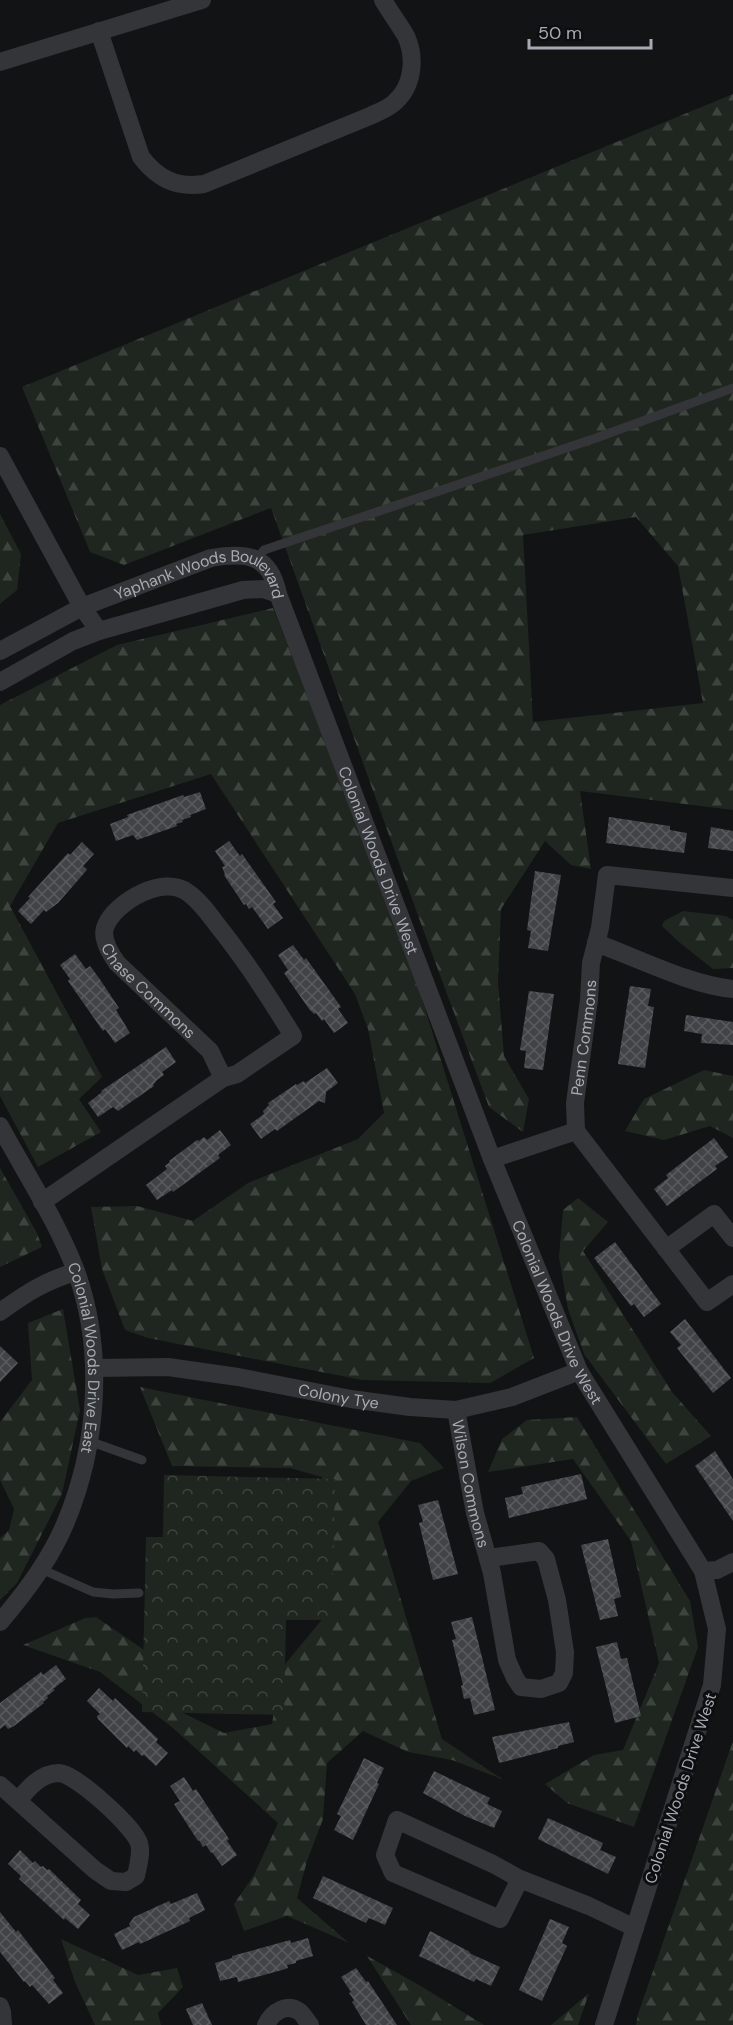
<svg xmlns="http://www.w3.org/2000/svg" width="733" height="2025" font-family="'DM Sans',sans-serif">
<defs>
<pattern id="forest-firs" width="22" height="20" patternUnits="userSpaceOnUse" patternTransform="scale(1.5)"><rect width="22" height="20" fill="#1f261f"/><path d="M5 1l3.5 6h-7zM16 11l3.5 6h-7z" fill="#3d433d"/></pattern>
<pattern id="park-crowns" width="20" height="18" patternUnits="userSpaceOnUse" patternTransform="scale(1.5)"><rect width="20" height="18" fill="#1f261f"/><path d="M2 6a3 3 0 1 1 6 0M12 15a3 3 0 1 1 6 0" fill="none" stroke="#3d433d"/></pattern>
<pattern id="building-cross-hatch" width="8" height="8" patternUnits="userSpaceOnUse" patternTransform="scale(1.5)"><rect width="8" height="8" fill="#424347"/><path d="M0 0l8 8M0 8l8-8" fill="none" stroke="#5a5b5f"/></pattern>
</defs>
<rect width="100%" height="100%" fill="#121314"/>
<g fill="url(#forest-firs)" fill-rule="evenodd">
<path d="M733,94V810L580,791L591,869L571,865L545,841L501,909L498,982L504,1056L529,1099L523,1132L489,1107L424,932L271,508L124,565L90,552L22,387ZM636,517L678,566L703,703L533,722L523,535Z"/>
<polygon points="0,514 21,554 17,590 0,604"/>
<polygon points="273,608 406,948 534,1358 490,1383 362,1380 148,1338 125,1330 102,1269 91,1207 137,1206 193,1221 248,1183 358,1139 384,1113 368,1029 355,994 211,774 58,823 10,906 102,1077 79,1099 101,1132 38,1167 0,1096 0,705 117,645"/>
<polygon points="683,911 726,916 733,920 733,968 713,969 679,942 662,926 664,921"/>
<polygon points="704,1070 733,1076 733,1138 710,1126 664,1140 625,1131 644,1099"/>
<polygon points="0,1168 37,1233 42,1247 0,1267"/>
<polygon points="578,1198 608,1222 583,1251 672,1392 711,1436 666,1464 584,1354 568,1309 559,1257 563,1210"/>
<polygon points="63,1309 80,1410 62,1494 17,1583 0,1600 0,1538 9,1530 14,1509 0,1480 0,1422 32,1380 28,1323"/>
<polygon points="140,1387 420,1443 444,1468 411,1481 378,1522 442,1739 502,1779 452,1760 408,1752 363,1731 327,1763 323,1819 307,1861 297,1898 349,1943 287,1916 244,1931 234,1904 254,1875 278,1823 173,1728 100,1672 23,1645 85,1618 96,1617 150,1654 173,1708 224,1733 272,1724 281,1669 325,1616 322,1477 290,1468 172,1466"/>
<polygon points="577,1417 690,1601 698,1647 634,1827 567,1803 545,1784 594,1755 623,1750 659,1663 631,1541 573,1459 488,1472 502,1439 527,1420"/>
<polygon points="733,1741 733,2025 636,2025 638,2014"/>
<polygon points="61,1939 138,1975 177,1968 183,1987 158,2013 161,2025 95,2025 75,1982"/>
<polygon points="367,1956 419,1985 484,2025 411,2025"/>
<polygon points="589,1993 578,2025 551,2025"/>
</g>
<polygon fill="url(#park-crowns)" points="164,1475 335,1479 332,1620 286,1620 284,1715 142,1712 146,1537 163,1537"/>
<g fill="url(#building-cross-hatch)">
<polygon points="200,792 206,809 190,815 191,817 182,820 183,822 176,824 177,826 137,840 133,835 116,841 110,824 128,817 127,815 183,795 184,797"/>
<polygon points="609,817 670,826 670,830 687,833 684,853 606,843"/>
<polygon points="711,827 733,831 733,851 708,848"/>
<polygon points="229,841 240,856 242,854 276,902 273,904 283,918 268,929 252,907 249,909 246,904 244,905 224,875 225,874 222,867 225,866 215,851"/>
<polygon points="82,842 94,854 83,866 87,869 86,871 58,903 46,912 44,910 31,924 18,911 30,898 28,897 68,853 70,855"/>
<polygon points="535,871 561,875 548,951 528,948 531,931 527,930"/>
<polygon points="293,945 304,960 306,958 341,1007 338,1009 348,1023 334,1033 324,1019 322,1021 316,1013 314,1014 309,1009 284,973 288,970 278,955"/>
<polygon points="75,954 86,969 90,966 99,978 119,1008 116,1010 130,1033 115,1043 105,1029 103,1031 68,981 70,979 60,965"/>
<polygon points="630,986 651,989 648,1006 654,1007 645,1068 618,1064"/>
<polygon points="529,991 554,994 543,1070 524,1068 526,1051 520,1050"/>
<polygon points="686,1015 733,1022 733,1045 701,1043 702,1034 684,1031"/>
<polygon points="166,1047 176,1062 162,1072 164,1075 157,1080 153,1085 154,1086 118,1111 113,1107 98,1117 88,1103 102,1092 101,1091"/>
<polygon points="327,1068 338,1083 326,1092 325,1103 319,1101 277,1131 275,1129 261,1139 250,1124 264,1114 263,1111 269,1105 268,1103 296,1084 297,1085 304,1081 305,1083"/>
<polygon points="220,1130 231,1145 218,1155 220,1158 173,1192 172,1190 157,1200 146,1185 167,1169 165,1166 170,1162 169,1161 197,1140 199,1141 204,1137 207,1140"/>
<polygon points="714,1138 728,1157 715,1166 717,1169 667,1206 654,1189 668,1178 666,1175"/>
<polygon points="615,1242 661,1304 644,1317 634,1304 631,1306 594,1258"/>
<polygon points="685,1319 731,1378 713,1393 677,1348 681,1345 670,1332"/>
<polygon points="0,1346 18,1363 0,1382"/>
<polygon points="715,1451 733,1479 733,1521 695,1466"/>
<polygon points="581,1474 587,1499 509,1518 505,1498 523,1494 521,1487"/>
<polygon points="438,1500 458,1574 433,1580 419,1523 423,1522 418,1505"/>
<polygon points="608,1539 621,1597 614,1599 618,1616 600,1620 581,1545"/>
<polygon points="472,1617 495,1710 474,1715 470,1698 464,1699 461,1686 463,1685 452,1640 456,1639 451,1622"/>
<polygon points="617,1642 621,1659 627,1658 641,1716 615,1723 596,1647"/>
<polygon points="56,1665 66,1679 53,1689 55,1690 47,1696 48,1698 43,1702 44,1703 14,1726 8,1729 5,1725 0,1729 0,1703 41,1672 43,1675"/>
<polygon points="99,1688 113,1701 115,1698 158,1739 156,1742 168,1753 156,1766 144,1755 142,1756 136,1750 134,1752 128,1746 127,1748 98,1719 97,1716 100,1714 87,1701"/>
<polygon points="569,1722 574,1742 558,1746 558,1748 499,1763 492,1737"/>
<polygon points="364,1758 384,1768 377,1783 379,1784 353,1840 334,1830 341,1816 337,1814"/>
<polygon points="434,1771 490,1798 487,1804 502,1811 494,1828 465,1816 423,1793"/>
<polygon points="184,1777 193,1791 196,1789 229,1839 227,1841 237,1855 222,1866 212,1852 211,1853 206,1845 203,1847 199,1840 198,1841 174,1804 180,1801 170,1786"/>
<polygon points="548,1818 603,1843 600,1850 616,1857 608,1874 538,1839"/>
<polygon points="20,1850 33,1863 35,1861 41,1867 43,1866 47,1870 49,1869 81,1900 78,1904 90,1915 78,1929 65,1918 64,1920 19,1879 21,1876 8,1864"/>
<polygon points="323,1876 393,1908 385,1925 369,1918 366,1923 313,1898"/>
<polygon points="197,1893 205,1910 189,1918 190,1921 140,1944 139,1942 122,1950 114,1934 130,1926 129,1924 134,1917 169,1901 171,1904"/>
<polygon points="0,1912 16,1932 18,1930 55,1978 53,1980 63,1993 49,2004 32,1985 30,1987 25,1981 24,1982 0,1952"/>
<polygon points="550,1919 569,1927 562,1943 567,1946 542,2001 519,1990"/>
<polygon points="430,1931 470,1952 469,1953 500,1967 491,1986 476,1979 474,1982 419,1956"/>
<polygon points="308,1938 313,1956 296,1961 296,1963 287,1965 288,1968 282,1970 238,1982 237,1977 220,1981 215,1963 232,1958 232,1956 290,1940 291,1943"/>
<polygon points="356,1968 366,1982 368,1981 397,2025 366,2025 352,2002 354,2000 349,1993 351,1992 341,1977"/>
<polygon points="202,2003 212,2025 193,2025 186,2009"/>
</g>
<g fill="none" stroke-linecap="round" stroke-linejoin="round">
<g stroke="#343538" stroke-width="9">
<polyline points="257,559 264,550 596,438 733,388"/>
<polyline points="89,1441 142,1460"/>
<polyline points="41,1569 93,1592 113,1594 139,1593"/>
</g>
<g stroke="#343538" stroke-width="18">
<path d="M99,31L141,157C158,179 176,188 204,184L370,116C378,112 388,109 395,102C413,86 416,58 406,36C399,24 390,12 383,0"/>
<polyline points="0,62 202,0"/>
<polyline points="0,456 82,607 99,631"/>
<path id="s1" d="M0,651L82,607L211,558C246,552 270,554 278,594L492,1159L579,1371L703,1571L717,1629L712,1685L604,2025"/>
<polyline points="0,682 73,641 99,631 243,590 263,589 278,594"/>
<path d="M596,943C638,958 690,985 733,989"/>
<path id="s2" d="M0,1126C26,1174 57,1221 76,1271C105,1351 98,1446 65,1524C50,1560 26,1592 0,1622"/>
<path id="s3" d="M576,1131L575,1103L589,1000L591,963L600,928L607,875L733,888"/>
<polyline points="576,1131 707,1302 733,1284"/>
<polyline points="492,1159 576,1131"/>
<path id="s4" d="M42,1202L223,1078L237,1074L293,1036C270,998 246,961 218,926C209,914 199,900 187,892C163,875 117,901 106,925C100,937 110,953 117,963L210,1051L223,1078"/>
<polyline points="666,1249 714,1214 733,1238"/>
<path d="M0,1312C25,1294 46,1280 76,1272"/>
<path id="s5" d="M95,1368L168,1367L238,1377L351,1399L410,1407L456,1410L512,1397L579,1371"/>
<path id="s6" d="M456,1410L475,1513L492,1573L507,1660L515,1678L521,1687L541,1689L559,1683L564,1673L565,1652L557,1600L546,1559L539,1551L489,1558"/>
<polyline points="703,1571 717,1570 733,1562"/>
<path d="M0,1785L95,1870L111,1881L126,1882L136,1876C138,1866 142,1853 139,1843C134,1827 76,1774 59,1773C41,1773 28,1788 18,1801"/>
<polyline points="520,1879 500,1919 393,1873 385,1855 397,1820 493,1864 520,1879 589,1906 635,1928"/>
<polyline points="0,2006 2,2012 3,2025"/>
<path d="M266,2025C272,2012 288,2001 301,2013C304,2016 307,2021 310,2025"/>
</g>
</g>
<g text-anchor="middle" stroke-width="6" stroke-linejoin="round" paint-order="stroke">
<g font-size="16" fill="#a6abb3" stroke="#0d0e0f">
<text dy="6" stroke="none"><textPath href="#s1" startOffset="226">Yaphank Woods Boulevard</textPath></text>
<text dy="6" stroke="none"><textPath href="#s1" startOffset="604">Colonial Woods Drive West</textPath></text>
<text dy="6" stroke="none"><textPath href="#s4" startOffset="660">Chase Commons</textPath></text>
<text dy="6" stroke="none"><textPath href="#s3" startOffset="94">Penn Commons</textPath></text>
<text dy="6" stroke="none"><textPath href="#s1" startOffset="1090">Colonial Woods Drive West</textPath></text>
<text dy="6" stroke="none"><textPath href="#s2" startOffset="252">Colonial Woods Drive East</textPath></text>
<text dy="6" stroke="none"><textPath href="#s5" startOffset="246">Colony Tye</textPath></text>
<text dy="6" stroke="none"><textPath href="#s6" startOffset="75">Wilson Commons</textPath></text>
<text transform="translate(680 1788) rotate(-72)" y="6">Colonial Woods Drive West</text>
</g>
</g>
<path d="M529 39v9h122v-9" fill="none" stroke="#a6abb3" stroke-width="3"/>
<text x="538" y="39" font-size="18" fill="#a6abb3" stroke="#0d0e0f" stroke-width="4.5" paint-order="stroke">50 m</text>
</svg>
